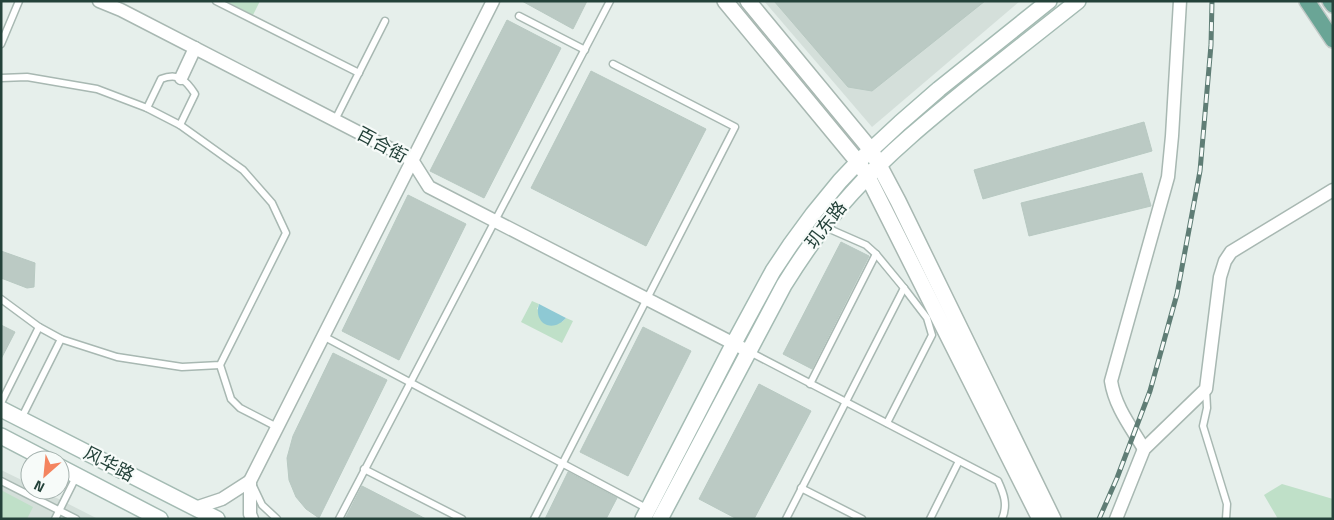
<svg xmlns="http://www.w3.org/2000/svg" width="1334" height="520" font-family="'Titillium Web','Noto Sans SC',sans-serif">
<rect width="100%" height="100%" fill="#e6efeb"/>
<g fill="#d4dfda">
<polygon points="764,1 1020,1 872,127"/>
<polygon points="1,470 30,484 30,490 41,490 98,519 1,519"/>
</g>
<g fill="#bfe0c8">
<polygon points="226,1 260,1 253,15"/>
<polygon points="532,301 539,304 537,309 562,322 566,318 573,321 562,343 521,322"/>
<polygon points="1282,484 1333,499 1333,519 1278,519 1264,495"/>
<polygon points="1,490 33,507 27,519 1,519"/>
</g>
<path fill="#8ec9d4" d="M539,304L566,318C552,334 533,323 539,304Z"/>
<g fill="#bbcac4" stroke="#b8c9c2">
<polygon points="522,1 587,1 573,29"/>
<polygon points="774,1 985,1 872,91 848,87"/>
<polygon points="507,20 561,48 484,198 430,171"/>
<polygon points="591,71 706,129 646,246 531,188"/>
<polygon points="1144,122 1152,151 983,199 974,170"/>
<polygon points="1142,173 1151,206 1029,236 1021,203"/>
<polygon points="408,195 466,224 399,360 342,331"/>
<polygon points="841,242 869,256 812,369 783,354"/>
<polygon points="1,251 35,263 34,287 27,288 1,278"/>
<polygon points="1,325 15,332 1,359"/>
<polygon points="643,327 691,351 628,476 580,452"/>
<polygon points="333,353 387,380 319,518 306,509 296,497 289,480 287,458 293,436"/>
<polygon points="759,384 811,411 754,519 737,519 699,499"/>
<polygon points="568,472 617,498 606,519 545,519"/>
<polygon points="362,486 426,519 345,519"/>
</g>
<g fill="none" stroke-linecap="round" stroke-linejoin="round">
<g stroke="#a8b8b2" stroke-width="9">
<g id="service">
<polyline points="216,1 359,73"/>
<polyline points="519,16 585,50"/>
<polyline points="1,44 19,1"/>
<polyline points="1,78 27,77 97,89 147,108 180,125 243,170 272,203 286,233 220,365 182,367 117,357 61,339 39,327 1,299"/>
<path d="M147,108L161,79C178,72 186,80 195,94L180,125"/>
<polyline points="335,120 385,21"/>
<polyline points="825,227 866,245 876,254 904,288 927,318 932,335 887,423"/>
<polyline points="323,336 648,509"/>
<path d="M748,351L998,481C1004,494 1008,505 1002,519"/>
<polyline points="220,365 231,399 240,408 277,427"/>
<polyline points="810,384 876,254"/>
<polyline points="1206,389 1207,408 1203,426 1227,504 1226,519"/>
<polyline points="1,403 39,327"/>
<polyline points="21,419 61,339"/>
<polyline points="364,469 462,519"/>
<polyline points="1,481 76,519"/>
<polyline points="253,486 262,505 277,519"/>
<polyline points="801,488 862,519"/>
<polyline points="55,519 76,477"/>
<polyline points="339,519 610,1"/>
<polyline points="534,519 735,127 613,64"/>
<polyline points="786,519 904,288"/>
<polyline points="930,519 959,461"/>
</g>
</g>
<g stroke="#a8b8b2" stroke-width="15">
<g id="minor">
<polyline points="99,1 121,10 412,160 429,187 748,351"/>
<polyline points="181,78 195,48"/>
<path d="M1144,449C1131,427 1115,407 1111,381L1168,177L1172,136L1180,1"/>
<polyline points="195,508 222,499 250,481"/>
<polyline points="252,519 250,514 250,481 493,1"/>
<polyline points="1116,519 1144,449 1206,389 1220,277 1225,261 1231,252 1333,190"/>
</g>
</g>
<g stroke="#a8b8b2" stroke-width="18">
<g id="tertiary">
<polyline points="725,1 858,162 868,177 1040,519"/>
<polyline points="748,1 871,150 898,201 1053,519"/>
</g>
</g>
<g stroke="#a4bbb3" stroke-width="18">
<g id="secondary">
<polyline points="1,409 217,519"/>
<polyline points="1,436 47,460"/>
<polyline points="60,467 160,519"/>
<polyline points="643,519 734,343 773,271 791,244 813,214 840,181 858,162 900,123 939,89 1049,1"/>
<path d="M660,519L784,285C804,253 826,221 852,193C888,153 931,118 973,84C1008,56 1043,29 1078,1"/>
</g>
</g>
<g stroke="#c2cac8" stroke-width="18">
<g id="primary">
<polyline points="1307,1 1333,40"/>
<polyline points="1330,1 1333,5"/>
</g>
</g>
<use href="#service" stroke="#fff" stroke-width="6"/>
<use href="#minor" stroke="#fff" stroke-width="12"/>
<use href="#tertiary" stroke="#fff" stroke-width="15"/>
<use href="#secondary" stroke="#fff" stroke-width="15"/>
<use href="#primary" stroke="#6aa596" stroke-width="15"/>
<g stroke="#5f7d75" stroke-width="5">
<polyline id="rail" points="1099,519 1117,478 1150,391 1177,294 1200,171 1211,45 1212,1"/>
</g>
<use href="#rail" stroke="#f7fbf9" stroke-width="3" stroke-dasharray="9" stroke-linecap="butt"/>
</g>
<g text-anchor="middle" stroke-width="4.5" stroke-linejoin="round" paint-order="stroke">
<g font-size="18" fill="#24423a" stroke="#f7fbf9">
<text transform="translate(382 145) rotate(28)" y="6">百合街</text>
<text transform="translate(826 225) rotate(-52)" y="6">玑东路</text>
<text transform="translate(109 464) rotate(27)" y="6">风华路</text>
</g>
</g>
<rect width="1334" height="520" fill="none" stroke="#24423a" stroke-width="5"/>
<g transform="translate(45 475) rotate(207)"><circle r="24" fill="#f7fbf9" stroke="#a3b1ad"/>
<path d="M0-4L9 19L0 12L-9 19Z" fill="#f4845f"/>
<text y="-8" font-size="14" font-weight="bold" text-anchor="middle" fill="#24423a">N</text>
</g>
</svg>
